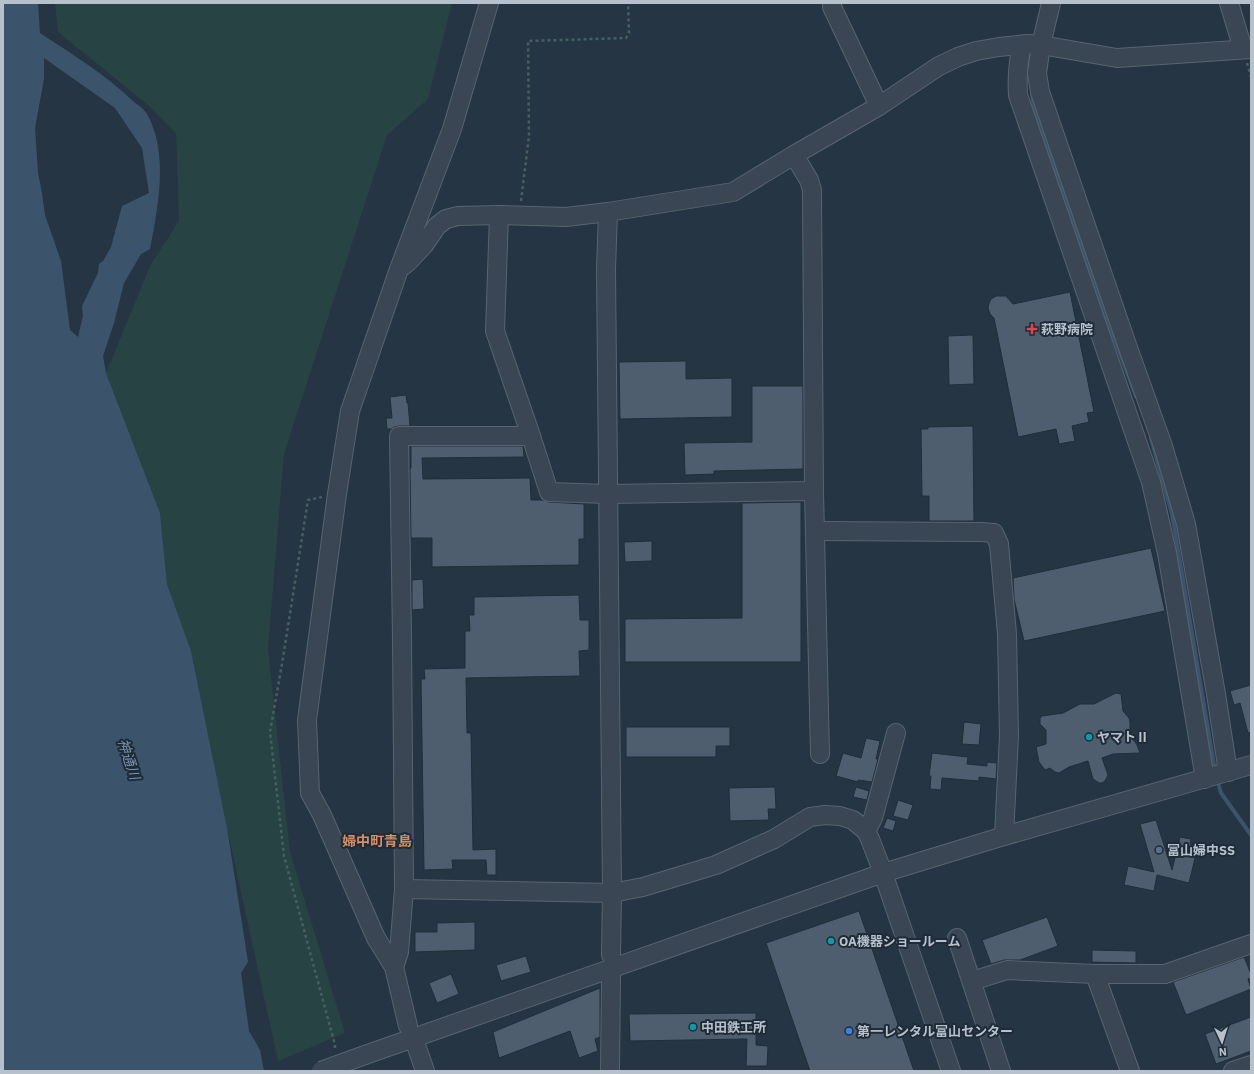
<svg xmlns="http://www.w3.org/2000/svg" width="1254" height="1074" font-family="'IBM Plex Sans','Noto Sans JP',sans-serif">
<rect width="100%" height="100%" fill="#263543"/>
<polygon fill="#284344" points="55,3 452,3 428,99 387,135 284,454 268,649 290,852 345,1033 278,1061 227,828 191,651 167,584 160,513 106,373 151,264 179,221 176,133 147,104 58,32"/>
<path fill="#3b546c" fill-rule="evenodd" d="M3,3H38L40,33C72,54 106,75 134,102C138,105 144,109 147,114C169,153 158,207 150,249L141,254L124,283L114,323L103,356L106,373L160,513L167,584L191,651L227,828L248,962L241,973L249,1031L260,1050L264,1071H3ZM44,58L115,108L142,148L149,193L122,206L111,247L103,261L99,264L98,273L82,306L83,316L78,337L70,330L61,261L45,215L42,193L38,173L35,128L44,79Z"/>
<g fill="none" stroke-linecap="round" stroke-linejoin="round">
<g stroke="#3b546c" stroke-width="4">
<polyline points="1032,92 1034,108 1102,306 1136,396"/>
<polyline points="1151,438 1172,514 1215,771"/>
<polyline points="1217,779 1221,793 1251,835"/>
</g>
</g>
<g fill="#4f5e6e" stroke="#212d3a">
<polygon points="1070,292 1094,412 1087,413 1089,422 1072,426 1075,441 1059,444 1056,429 1018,437 994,318 990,314 988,308 989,303 991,299 996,296 1006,296 1013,304"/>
<polygon points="973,335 974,384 949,385 948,336"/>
<polygon points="686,361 686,379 732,378 732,417 620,419 619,362"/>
<polygon points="752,386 803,386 803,469 714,471 714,474 685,475 684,443 752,442"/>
<polygon points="406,395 407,403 408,403 410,426 399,426 394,427 392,429 387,429 386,418 392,418 390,397"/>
<polygon points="973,426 974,521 929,521 929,496 922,496 921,429 928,429 928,427"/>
<polygon points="411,446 523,446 524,457 422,458 423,479 530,478 531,500 543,500 549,502 584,504 584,539 579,539 579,565 432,567 432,538 411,538 410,469 411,468"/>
<polygon points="801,502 801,662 625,662 625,619 742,618 742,503"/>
<polygon points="652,541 652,561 625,562 624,542"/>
<polygon points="1151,548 1165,611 1024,641 1014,599 1013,578"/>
<polygon points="423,579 424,609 412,610 412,580"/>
<polygon points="579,595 580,620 589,620 589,650 579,651 580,676 466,678 467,733 471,733 473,850 496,849 496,875 487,875 486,860 452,860 453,869 424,870 421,679 425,679 424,669 465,668 465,631 470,631 469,615 474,615 474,597"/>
<polygon points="1251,685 1251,732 1248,733 1240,703 1234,705 1230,691"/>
<polygon points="1116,693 1121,694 1123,711 1129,718 1130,722 1130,735 1137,745 1140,753 1113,754 1102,758 1108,775 1105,781 1102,783 1099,783 1093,779 1088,761 1069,767 1059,773 1055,772 1050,768 1045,770 1039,762 1036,747 1046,744 1046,730 1040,724 1040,718 1042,716 1063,713 1080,704 1094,704"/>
<polygon points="964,722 981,724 979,745 962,744"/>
<polygon points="626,727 730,727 730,746 716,746 716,757 626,757"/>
<polygon points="866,738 880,741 876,759 878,759 872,782 858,780 858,782 836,776 843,753 861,758"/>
<polygon points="932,753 968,757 967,764 987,766 987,762 997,763 996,779 979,777 979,781 942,778 941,790 930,789 931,776 929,776"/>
<polygon points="775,787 776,809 768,809 769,820 730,821 729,788"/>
<polygon points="856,787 869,791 867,800 853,797"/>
<polygon points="898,800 913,805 908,820 893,816"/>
<polygon points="887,818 896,821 893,831 883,828"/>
<polygon points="1156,820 1172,870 1180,837 1191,839 1190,844 1198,846 1189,883 1157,875 1154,891 1124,885 1128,866 1154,872 1140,824"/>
<polygon points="859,911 914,1071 810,1071 766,943"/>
<polygon points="1047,917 1058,946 1020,960 1004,960 991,964 982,940"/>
<polygon points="475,922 475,950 415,952 415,932 437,932 437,923"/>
<polygon points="1092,950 1136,951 1136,963 1092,962"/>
<polygon points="526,956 531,972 501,981 496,965"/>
<polygon points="1244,957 1251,974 1251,978 1248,979 1251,989 1186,1015 1173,982"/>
<polygon points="451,974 459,994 437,1003 429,983"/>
<polygon points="600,988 600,1037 595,1039 598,1051 579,1058 570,1031 499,1058 493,1032"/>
<polygon points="756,1013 756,1045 768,1046 767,1066 746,1066 747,1039 630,1041 629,1014"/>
<polygon points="1251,1017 1251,1051 1216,1064 1205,1034"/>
</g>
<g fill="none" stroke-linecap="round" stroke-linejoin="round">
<g stroke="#586470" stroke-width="20">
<g id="minor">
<polyline points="832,3 832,7 879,106"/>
<polyline points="1051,3 1041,45 1037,73 1040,92 1126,342 1163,446 1186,524 1216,694 1228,772"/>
<polyline points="1229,3 1243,49"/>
<path d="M1022,45C1018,62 1017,78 1018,95L1151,482L1167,553L1205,779"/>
<polyline points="794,155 809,180 812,190 814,491 820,754"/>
<polyline points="608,212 606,269 612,893 611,955"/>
<polyline points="499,215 495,331 531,436"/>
<polyline points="403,266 409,261 424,245 437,226 446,219 458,216 499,215 566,217 608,212 733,192 794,155 879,106 939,66 958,57 976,51 999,47 1027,44 1041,45 1117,58 1251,49"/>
<polyline points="815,531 981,532 994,533 999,544 1007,634 1009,736 1004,836"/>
<polyline points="866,831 873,818 896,733"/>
<polyline points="404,889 612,893 643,887 716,865 774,839 810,817 825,815 840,816 853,820 866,831 870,839 883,873 951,1071"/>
<polyline points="957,938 1001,1071"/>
<polyline points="394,967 399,952 404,889 402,638 399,436 531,436 549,492 607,494 814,491"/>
<polyline points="1095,974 1130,1071"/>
<polyline points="972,981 1007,970 1095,974 1165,974 1251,944"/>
<polyline points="408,1026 394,967 376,938 322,815 310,793 307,720 337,494 350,411 399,269 452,129 489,3"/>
<polyline points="417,1048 425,1071"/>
<polyline points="365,1055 883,873 1004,836 1251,765"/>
<polyline points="610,1071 611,976"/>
<polyline points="1233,1071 1251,1065"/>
</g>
</g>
<g stroke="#466060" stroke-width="2.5" stroke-dasharray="3 3" stroke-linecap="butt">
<polyline points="1247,63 1251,77"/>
<polyline points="521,201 529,136 528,41 626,38 629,33 628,3"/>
<polyline points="322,497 308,500 282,664 270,732 284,856 335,1045 335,1051"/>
</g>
<use href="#minor" stroke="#3a4653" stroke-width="18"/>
<g stroke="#586470" stroke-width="20" stroke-linecap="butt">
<polyline id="minor-bridge" points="321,1071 365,1055"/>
</g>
<use href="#minor-bridge" stroke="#3a4653" stroke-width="18"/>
</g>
<path fill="#e0444e" stroke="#1f2b38" stroke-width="1.5" d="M1030 323h4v4h4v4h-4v4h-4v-4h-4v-4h4z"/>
<g fill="#0f9aa8" stroke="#1f2b38" stroke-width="1.5">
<circle cx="1089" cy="737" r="4"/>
<circle cx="831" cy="941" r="4"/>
<circle cx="693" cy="1027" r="4"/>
</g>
<circle fill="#5c6f8a" stroke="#1f2b38" stroke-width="1.5" cx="1159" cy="850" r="4"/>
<circle fill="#3f7fe0" stroke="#1f2b38" stroke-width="1.5" cx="849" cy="1031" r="4"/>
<g text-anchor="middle" stroke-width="4" stroke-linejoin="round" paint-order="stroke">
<g font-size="13" font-weight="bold" fill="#b7c1cc" stroke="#1f2b38" text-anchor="start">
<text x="1041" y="334">萩野病院</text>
<text x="1097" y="742">ヤマトⅡ</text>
<text x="1167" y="855">富山婦中SS</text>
<text x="839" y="946">OA機器ショールーム</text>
<text x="701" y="1032">中田鉄工所</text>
<text x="857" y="1036">第一レンタル富山センター</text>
</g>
<g font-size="14" font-style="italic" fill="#7795b0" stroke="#1f2b38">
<text transform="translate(129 759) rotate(72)" y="5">神通川</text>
</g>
<g font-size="14" font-weight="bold" fill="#da8e65" stroke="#1f2b38">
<text x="377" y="846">婦中町青島</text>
</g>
</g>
<rect width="1254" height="1074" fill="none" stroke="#b7c1cc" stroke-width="8"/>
<g transform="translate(1222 1042) rotate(176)" stroke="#1f2b38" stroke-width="3" paint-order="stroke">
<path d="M0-3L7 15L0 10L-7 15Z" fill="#b7c1cc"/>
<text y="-6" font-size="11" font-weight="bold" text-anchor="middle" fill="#b7c1cc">N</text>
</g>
</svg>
